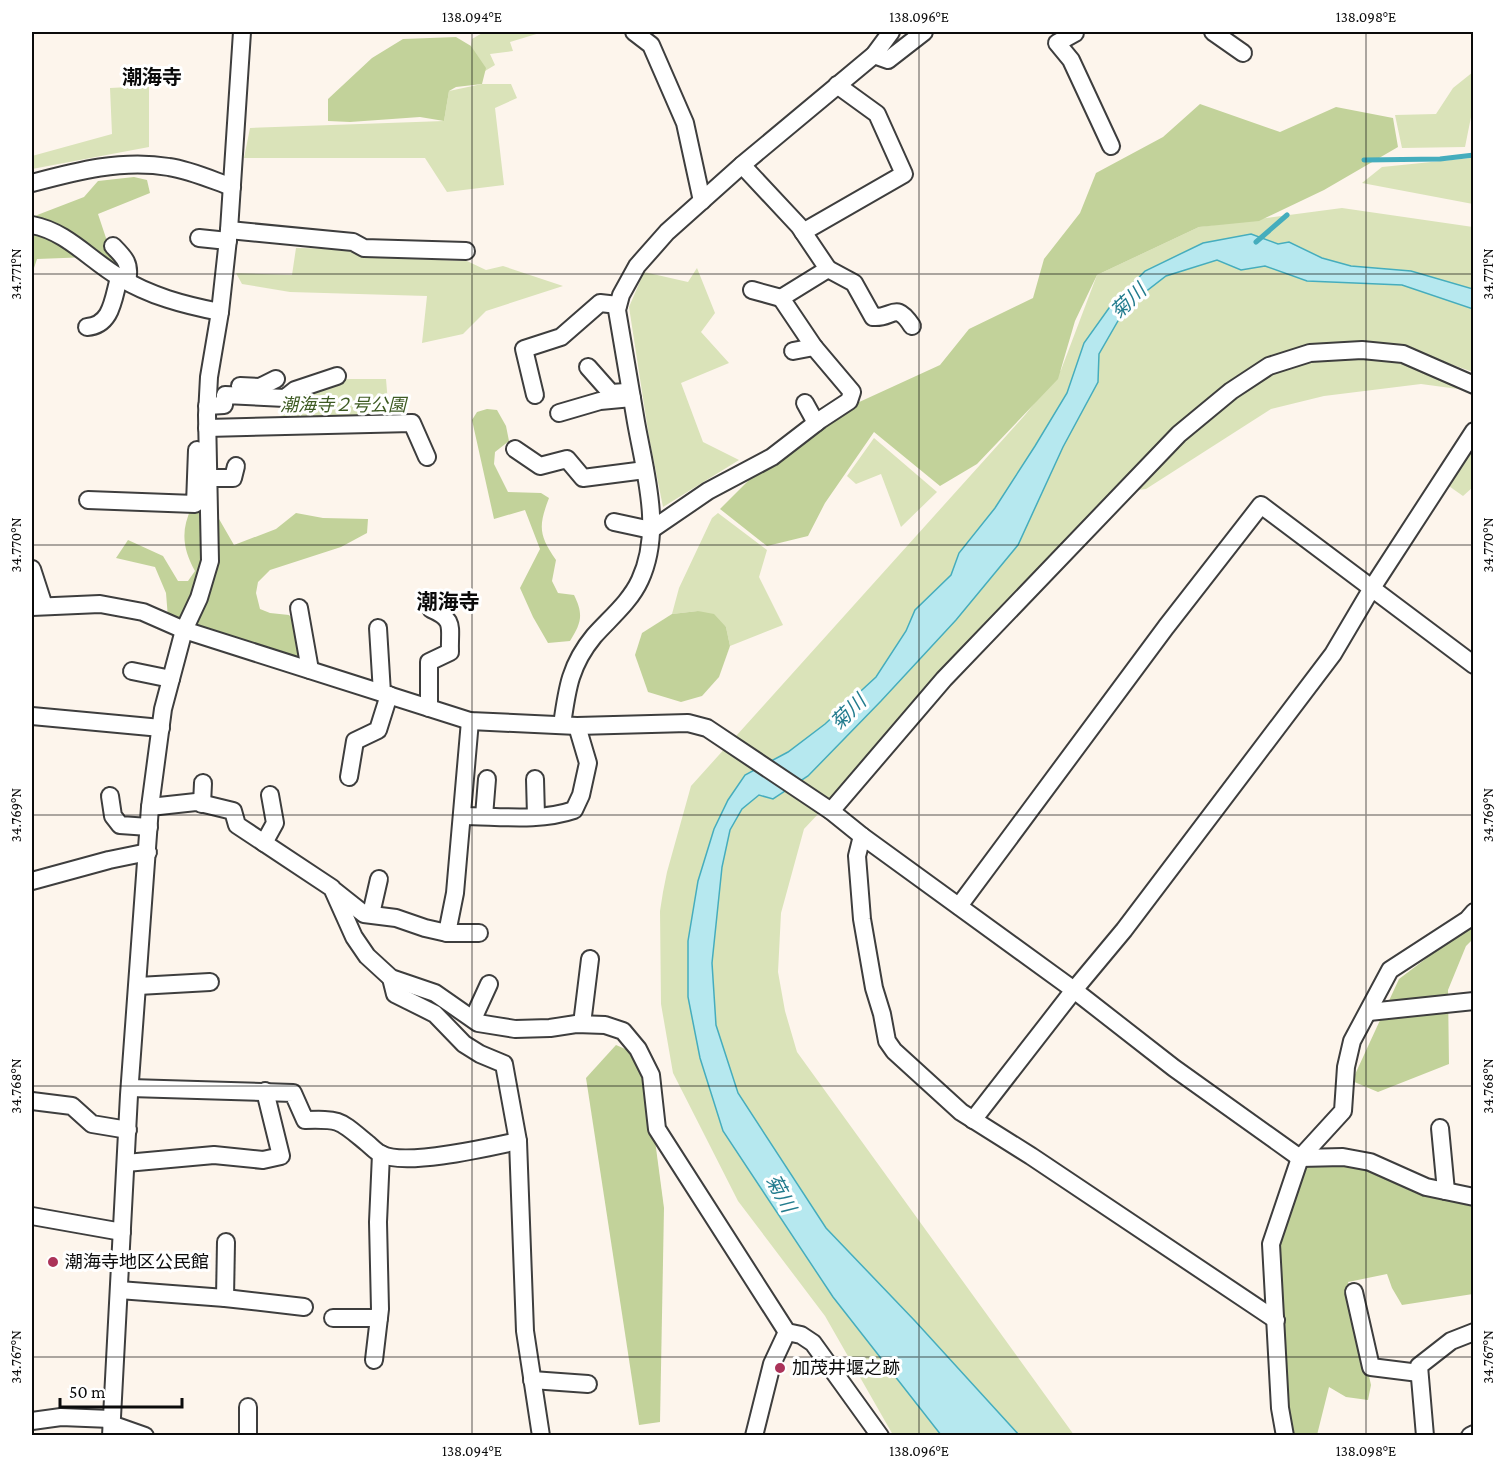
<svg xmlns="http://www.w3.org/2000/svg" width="1505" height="1467" font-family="'Crimson Pro','Noto Sans JP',serif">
<rect width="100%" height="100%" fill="#fdf5ec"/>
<g fill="#dae3b9">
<polygon points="484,32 543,32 510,42 513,51 490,54 495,65 485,71 471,46 472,39"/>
<polygon points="1473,72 1473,107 1465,147 1402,148 1395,115 1436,114 1453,88"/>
<polygon points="482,84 511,84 517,98 495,108 504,185 447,192 425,158 244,158 250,128 444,121 449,91"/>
<polygon points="149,86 149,147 32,169 32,156 112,134 110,88"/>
<polygon points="1471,158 1474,162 1473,204 1362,183 1382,167"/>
<polygon points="1342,208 1473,227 1473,372 1427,356 1473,391 1421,384 1324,396 1271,409 1146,489 1138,490 1123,497 956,667 804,829 781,913 778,972 785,1011 797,1052 1074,1435 893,1435 825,1316 738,1201 673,1073 661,1004 660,911 663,892 667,872 691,786 1025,415 1061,370 1097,275 1199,227"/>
<polygon points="296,248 348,249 362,257 467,261 486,270 503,266 563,286 486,311 463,334 422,343 427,296 290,292 242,284 236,273 292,275"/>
<polygon points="697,268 715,313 701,332 729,363 681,383 703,442 739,460 663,507 649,437 629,307 644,272 688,282"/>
<polygon points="351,379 386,379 390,428 284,435 279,399 328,380"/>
<polygon points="874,438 937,492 901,527 881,474 856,484 847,476"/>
<polygon points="1473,448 1473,487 1463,496 1446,484"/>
<polygon points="718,513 767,550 759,577 783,625 730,646 726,627 698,611 672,614 679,588 712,518"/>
</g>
<g fill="#c2d29a">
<polygon points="456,37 471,46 486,68 482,84 456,87 449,91 444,121 420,117 350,122 328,121 328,99 372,58 403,39"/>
<polygon points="1200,104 1280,132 1336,107 1393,118 1398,147 1324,190 1259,221 1199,227 1097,275 1075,321 1058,379 977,464 940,486 874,432 825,503 808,536 767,546 720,509 772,457 820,420 940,365 969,329 1033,298 1044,259 1080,213 1096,173 1163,137"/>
<polygon points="134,177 147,180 150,193 98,214 107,241 120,268 90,257 37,259 32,274 32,217 84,197 98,181"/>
<path d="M487,409L497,410L506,426L509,441L495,452L494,464L508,492L541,493L549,498C538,527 539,535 556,560L552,581L558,593L574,595C584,615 581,623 570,641L548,643L533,617L520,588L540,549L525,510L494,519L472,420L477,412Z"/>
<path d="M198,495L215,512L234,545L276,529L296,513L323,518L368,519L367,533L341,547L270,570L258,582L256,593L260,609L270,613L289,615L299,627L304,649L299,657L275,655L168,618L166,593L155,567L116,558L128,540L163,556L178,581H188L195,571C179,542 182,523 198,495Z"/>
<polygon points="698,611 714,614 726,627 730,646 719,677 702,696 681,702 648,692 635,655 642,633 672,614"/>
<polygon points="1473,923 1473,939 1466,946 1448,990 1449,1064 1378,1092 1352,1081 1399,979"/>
<polygon points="616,1045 637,1054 654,1133 664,1208 660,1422 639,1425 586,1078"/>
<polygon points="1350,1164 1417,1189 1473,1204 1473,1294 1402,1305 1392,1288 1387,1274 1348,1282 1371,1385 1368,1400 1346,1397 1329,1387 1317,1435 1293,1435 1283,1395 1276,1247 1307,1167"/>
</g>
<polygon fill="#b6e8ef" stroke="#45adbd" stroke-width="1.5" points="1251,234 1278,244 1289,242 1322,258 1351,266 1411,271 1473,289 1473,309 1402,285 1307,281 1265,266 1241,270 1217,260 1166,276 1126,307 1099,354 1098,382 1063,447 1018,545 956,620 881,701 808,776 773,799 759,795 742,809 730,830 722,867 712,963 716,1025 738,1093 826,1228 915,1321 1019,1435 941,1435 833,1297 723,1131 700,1058 688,997 688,941 698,881 714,829 728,800 745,775 788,752 825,724 876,677 906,631 915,610 951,575 959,553 995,508 1035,446 1067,393 1084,343 1109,308 1145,271 1203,243"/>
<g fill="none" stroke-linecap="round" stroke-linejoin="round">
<g stroke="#45adbd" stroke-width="5">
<polyline points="1364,160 1440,159 1474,155"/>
<polyline points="1256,242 1287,215"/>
</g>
<g stroke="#3e3e3e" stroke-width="20">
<g id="minor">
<polyline points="634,32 651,45 685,123 702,201"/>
<polyline points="1074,32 1075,33 1057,43 1071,60 1111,146"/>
<polyline points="1213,32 1243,53"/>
<polyline points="874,55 888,60 924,32"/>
<path d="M32,183C77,171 122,159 169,167C190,170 212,180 232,187"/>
<path d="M32,225C66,231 90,260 119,277C150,296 184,305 220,312"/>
<polyline points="229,230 353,242 364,248 466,251"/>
<polyline points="803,232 904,174 877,114 837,85"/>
<polyline points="199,238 228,241"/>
<path d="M113,246C125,258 131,264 127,281"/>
<path d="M828,269L854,283L873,317C893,319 895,300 912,326"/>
<polyline points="752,290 781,298"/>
<path d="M87,327C112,325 113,299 119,278"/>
<polyline points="793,351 814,347"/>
<polyline points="588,367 611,393 626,392"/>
<polyline points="240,386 260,387 276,379"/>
<polyline points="535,395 524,349 561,337 600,303 618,305"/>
<polyline points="805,403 816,423"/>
<polyline points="207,406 224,405 225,395 285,398 295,390 337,376"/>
<polyline points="559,413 600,401 632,398"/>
<polyline points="207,428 412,423 427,457"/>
<polyline points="515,449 540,466 567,459 583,478 645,470"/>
<polyline points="208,478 233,478 236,466"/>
<polyline points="88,500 195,504 197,450"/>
<polyline points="614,522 651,530 708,491 772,457 820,420 849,401 852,392 814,347 781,298 828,269 799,226 742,165"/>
<polyline points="32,569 44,606"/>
<polyline points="32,607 100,604 143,612 184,630 470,721 577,726 688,723 707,728 831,811 862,836 1074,990 1174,1068 1300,1158 1343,1157 1370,1162 1426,1187 1474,1197"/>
<polyline points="299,608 310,670"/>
<polyline points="378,628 382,693"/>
<polyline points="132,671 171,679"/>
<path d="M429,708V662L450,652C449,627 456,620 431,609"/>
<polyline points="32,716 161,728"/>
<path d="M562,725C567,689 570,665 594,636C610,618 630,602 640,580C663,530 645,473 636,422C630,385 623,347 617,310L621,295L637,266L667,232L742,165L874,55L891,32"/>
<polyline points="349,777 355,741 378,730 389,695"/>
<polyline points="535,779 536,816"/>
<polyline points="110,796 113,816 120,825 149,827"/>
<polyline points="202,804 203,783"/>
<polyline points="150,807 196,802 233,811 237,825 332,888 354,937 367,956 391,978 435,993 478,1023 515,1029 550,1028 576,1024 605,1025 623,1031 638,1049 651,1075 657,1129 787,1332 801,1335 813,1343 880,1436"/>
<polyline points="831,811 944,679 1179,434 1231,391 1269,366 1310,353 1362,350 1403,354 1474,385"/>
<path d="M462,816C498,816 539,822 574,810L581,795L588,763L577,726"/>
<polyline points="484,816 487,779"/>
<polyline points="862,836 857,856 862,919 874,988 882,1014 887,1041 894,1051 961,1112 1031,1156 1276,1320"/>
<polyline points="264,843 275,823 270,795"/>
<polyline points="32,881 109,860 148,852"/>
<polyline points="335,891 364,914 396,918 425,928 447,933 455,893 470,721"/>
<polyline points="959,906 1166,627 1261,505 1474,665"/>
<polyline points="371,914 379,879"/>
<polyline points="447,933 479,933"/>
<polyline points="391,978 395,994 435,1014 464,1044 480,1054 504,1064 518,1141 525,1331 541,1436"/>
<polyline points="138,986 210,982"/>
<polyline points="1369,1012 1474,1001"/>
<polyline points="473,1019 489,984"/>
<polyline points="582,1024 590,959"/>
<path d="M130,1088L293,1093L305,1120C341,1119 339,1120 367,1143C371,1146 376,1152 381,1154C405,1167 490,1147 518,1141"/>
<polyline points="32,1101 72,1106 92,1124 128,1130"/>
<polyline points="973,1120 1074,990 1124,930 1333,654 1372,588 1474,431"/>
<polyline points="1440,1128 1446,1191"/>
<polyline points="126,1163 214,1155 263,1160 281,1156 265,1091"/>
<polyline points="32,1216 122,1232"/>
<polyline points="119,1290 225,1298 304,1307"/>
<polyline points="1354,1292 1371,1367 1419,1373"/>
<polyline points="225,1298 226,1242"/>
<polyline points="333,1318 379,1318"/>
<polyline points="374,1360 380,1309 378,1222 381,1154"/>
<polyline points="532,1380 588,1384"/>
<polyline points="248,1407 248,1436"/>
<polyline points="32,1421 61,1417 111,1419"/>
<polyline points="111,1424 145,1436"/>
<polyline points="111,1436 129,1095 150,807 163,709 184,630 199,598 210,561 207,415 209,377 220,312 229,230 242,32"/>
<polyline points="754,1436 772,1364 787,1332"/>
<polyline points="1285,1436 1280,1408 1271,1244 1300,1158 1343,1111 1346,1067 1352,1041 1390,970 1467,920 1474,912"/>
<polyline points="1425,1436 1419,1366 1451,1341 1474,1332"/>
<polyline points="1470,1436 1474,1434"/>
</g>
</g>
<use href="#minor" stroke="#fff" stroke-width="16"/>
</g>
<path fill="none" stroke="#0b0b0b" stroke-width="1.5" stroke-opacity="0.45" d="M472,32V1436M919,32V1436M1366,32V1436M32,274H1474M32,545H1474M32,815H1474M32,1086H1474M32,1357H1474"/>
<g fill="#ab3359" stroke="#fff" stroke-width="2">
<circle cx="53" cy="1262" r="6"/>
<circle cx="780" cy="1368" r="6"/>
</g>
<g text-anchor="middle" stroke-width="6" stroke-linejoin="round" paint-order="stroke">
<g font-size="18" font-style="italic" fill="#3e5b23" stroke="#fff">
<text x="343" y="411">潮海寺２号公園</text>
</g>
<g font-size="18" fill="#0b0b0b" stroke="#fff" text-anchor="start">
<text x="65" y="1268">潮海寺地区公民館</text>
<text x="792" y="1374">加茂井堰之跡</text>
</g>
<g font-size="20" font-weight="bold" fill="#0b0b0b" stroke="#fff">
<text x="152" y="84">潮海寺</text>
</g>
<g font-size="20" font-style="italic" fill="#237c8e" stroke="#fff">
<text transform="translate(1128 301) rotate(-43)" y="7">菊川</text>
<text transform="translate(848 712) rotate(-44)" y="7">菊川</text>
<text transform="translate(781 1193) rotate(62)" y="7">菊川</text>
</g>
<g font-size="21" font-weight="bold" fill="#0b0b0b" stroke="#fff">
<text x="448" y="609">潮海寺</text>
</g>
</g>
<rect width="1505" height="1467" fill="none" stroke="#ffffff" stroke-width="66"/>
<path d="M60 1398v9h122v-9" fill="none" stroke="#0b0b0b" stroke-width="3"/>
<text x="69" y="1398" font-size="18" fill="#0b0b0b" stroke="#ffffff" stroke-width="4.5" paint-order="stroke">50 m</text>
<rect x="33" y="33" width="1439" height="1401" fill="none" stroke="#0b0b0b" stroke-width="2"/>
<g font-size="15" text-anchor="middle" fill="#0b0b0b">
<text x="472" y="22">138.094°E</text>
<text x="919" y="22">138.096°E</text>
<text x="1366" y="22">138.098°E</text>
<text transform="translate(16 274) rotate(-90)" y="5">34.771°N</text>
<text transform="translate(1488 274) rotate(-90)" y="5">34.771°N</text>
<text transform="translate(16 545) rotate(-90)" y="5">34.770°N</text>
<text transform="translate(1488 545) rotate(-90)" y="5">34.770°N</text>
<text transform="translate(16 815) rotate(-90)" y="5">34.769°N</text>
<text transform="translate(1488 815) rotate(-90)" y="5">34.769°N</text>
<text transform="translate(16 1086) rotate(-90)" y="5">34.768°N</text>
<text transform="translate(1488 1086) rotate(-90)" y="5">34.768°N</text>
<text transform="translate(16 1357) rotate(-90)" y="5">34.767°N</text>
<text transform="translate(1488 1357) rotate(-90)" y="5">34.767°N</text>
<text x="472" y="1456">138.094°E</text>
<text x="919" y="1456">138.096°E</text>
<text x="1366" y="1456">138.098°E</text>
</g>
</svg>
